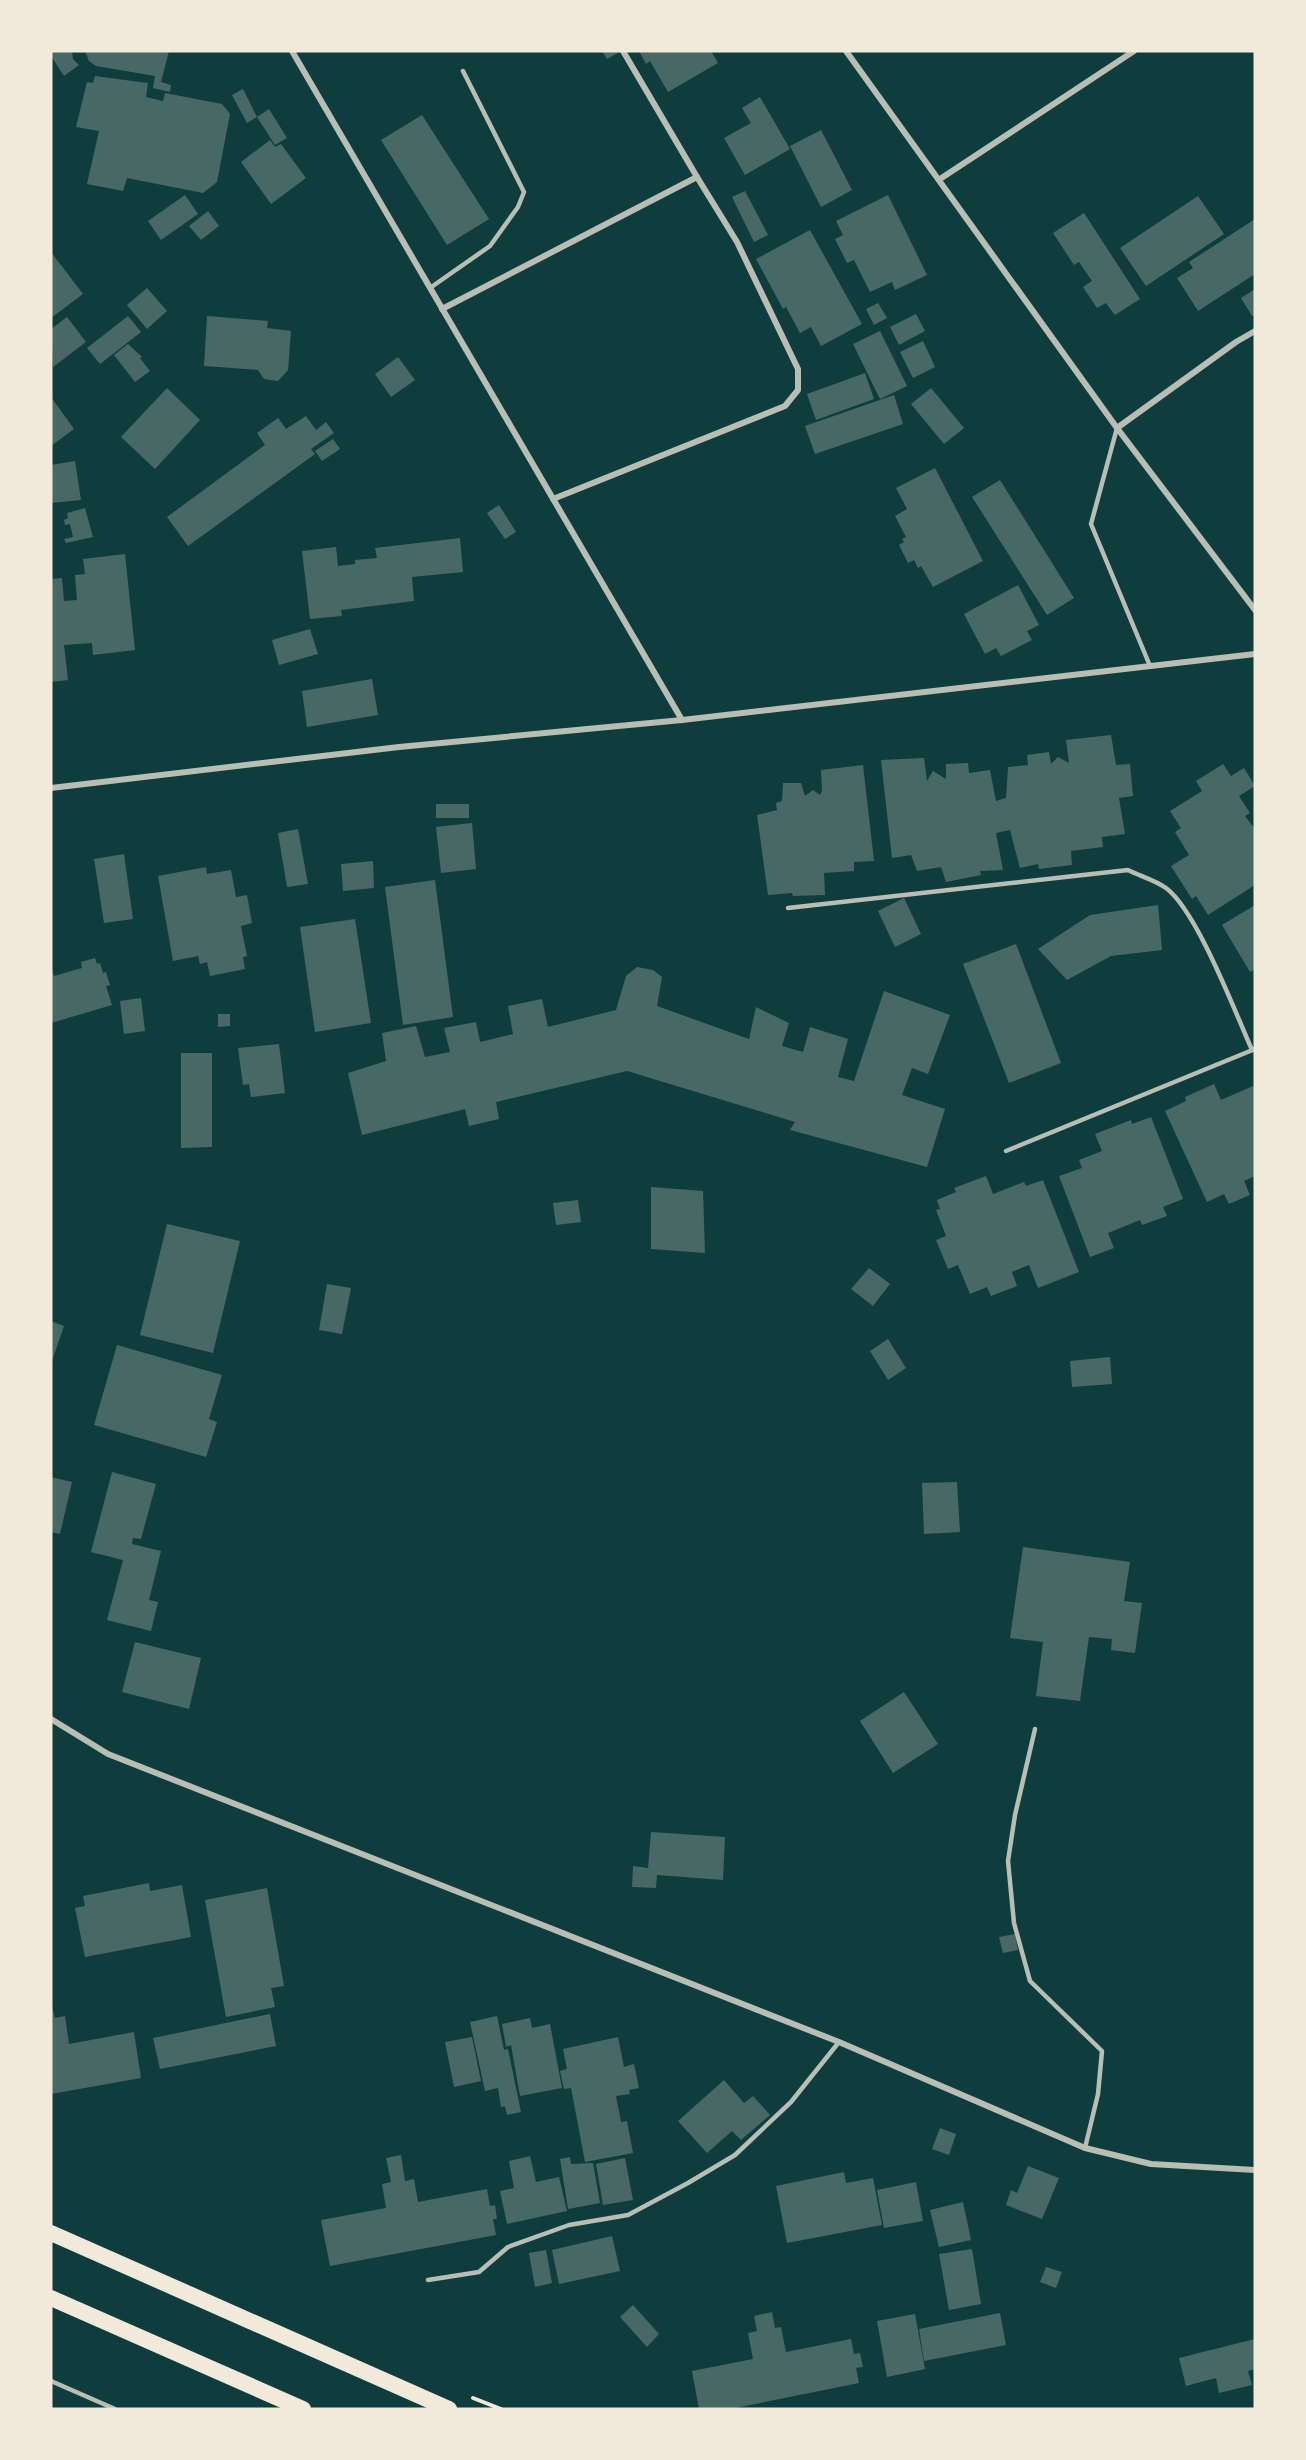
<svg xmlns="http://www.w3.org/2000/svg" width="1306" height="2460" font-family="'Asap Condensed',sans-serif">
<rect width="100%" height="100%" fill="#0f3d3e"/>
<g fill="#486865">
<polygon points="51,51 72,51 73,59 79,65 64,76 51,56"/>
<polygon points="85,51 169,51 161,82 171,85 170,92 153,88 155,76 96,66 89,61"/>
<polygon points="602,51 616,51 618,53 607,59"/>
<polygon points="639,51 711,51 718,63 668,92 650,61 646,64"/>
<polygon points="95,76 148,83 146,97 163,101 165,93 222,104 230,114 217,182 203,193 127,178 123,191 87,184 99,131 76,127 87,82 93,83"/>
<polygon points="243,89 257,117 269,109 287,138 275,145 257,117 247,123 232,95"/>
<polygon points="760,97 790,149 745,175 724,138 751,123 742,108"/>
<polygon points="422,115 489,219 447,245 381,140"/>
<polygon points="821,130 852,190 821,207 790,146"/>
<polygon points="270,140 275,147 281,144 306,178 271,204 241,162"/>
<polygon points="745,191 768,235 754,242 732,197"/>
<polygon points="185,195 198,214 161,240 148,221"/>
<polygon points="888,195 927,275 895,290 892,282 870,292 854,260 847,263 835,239 843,235 836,221"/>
<polygon points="1198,196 1224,234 1146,286 1120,248"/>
<polygon points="208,211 219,226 201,240 189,226"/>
<polygon points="1084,213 1140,299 1115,315 1106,303 1097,308 1083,287 1092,281 1079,262 1074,265 1053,233"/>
<polygon points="1255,219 1255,274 1198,311 1177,278 1193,268 1189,262"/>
<polygon points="810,230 862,324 821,346 811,327 800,333 786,307 783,309 756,259"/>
<polygon points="51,252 83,294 51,318"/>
<polygon points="147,288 167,311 147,329 127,305"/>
<polygon points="1255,289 1255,315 1252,316 1241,298"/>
<polygon points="878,303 887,318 874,325 866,309"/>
<polygon points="916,314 925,331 899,345 890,327"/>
<polygon points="128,316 141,332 100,364 87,348"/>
<polygon points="207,316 268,321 267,328 291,331 288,370 278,381 264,379 258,370 204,366"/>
<polygon points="67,317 86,342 53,367 51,329"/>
<polygon points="880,331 907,386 880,399 853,344"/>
<polygon points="923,341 935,367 913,378 900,352"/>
<polygon points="128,344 142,357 140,358 150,371 135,382 114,355"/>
<polygon points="398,357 415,380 391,397 375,374"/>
<polygon points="865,373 874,399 816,420 807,394"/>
<polygon points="167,388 200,420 155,469 121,437"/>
<polygon points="931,388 964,428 944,444 911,404"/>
<polygon points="894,395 903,424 815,454 805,426"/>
<polygon points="51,397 74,429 51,446"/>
<polygon points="306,416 316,430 326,422 334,433 311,449 315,454 188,546 167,517 265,445 257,433 278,418 286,429"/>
<polygon points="333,439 340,449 322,461 315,451"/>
<polygon points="75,461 81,500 51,503 51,465"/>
<polygon points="935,468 983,561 933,587 921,566 918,568 914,560 908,563 899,545 904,542 902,539 906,537 895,516 907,509 896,488"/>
<polygon points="1000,480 1074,598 1047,615 972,497"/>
<polygon points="499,505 516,532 505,539 487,513"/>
<polygon points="85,508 93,537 66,543 64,539 73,537 70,524 65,525 64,520 68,518 67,513"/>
<polygon points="460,538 463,572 412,577 414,601 341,610 342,616 310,619 302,551 336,547 338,566 355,564 355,560 377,558 375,548"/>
<polygon points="125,554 135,650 93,655 92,643 64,645 68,680 51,682 51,579 62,578 64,601 77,600 75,575 85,574 83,559"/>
<polygon points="1018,585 1039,625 1027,631 1032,640 1001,656 996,648 985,654 964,614"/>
<polygon points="310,629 318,654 279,665 272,640"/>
<polygon points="372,679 378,715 307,727 302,691"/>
<polygon points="1111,735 1116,765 1130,764 1133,796 1119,798 1125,834 1102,837 1103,847 1071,851 1072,865 1039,869 1038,864 1020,868 1010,830 996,833 1003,870 980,871 981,875 946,882 941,867 917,871 911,855 892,858 881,760 924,758 927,781 933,771 946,779 946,764 968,763 969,773 990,770 996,801 1006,798 1008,767 1028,765 1027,755 1049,752 1051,764 1058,757 1069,763 1066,740"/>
<polygon points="1223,764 1231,776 1244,768 1255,786 1239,796 1250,813 1245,816 1255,829 1255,885 1208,915 1196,896 1192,899 1171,866 1189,855 1175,832 1181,828 1170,811 1202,791 1196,781"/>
<polygon points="863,765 874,861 854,862 854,871 824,873 825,895 793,896 792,893 768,895 757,815 777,810 776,803 782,801 783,783 801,783 805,796 813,790 820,795 822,791 821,770"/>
<rect x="436" y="804" width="33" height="14"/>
<polygon points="472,823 476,869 441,873 436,827"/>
<polygon points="298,829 308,884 287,887 278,833"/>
<polygon points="124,854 133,919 104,923 94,859"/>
<polygon points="373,861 374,888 343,891 341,864"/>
<polygon points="206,867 207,874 231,870 236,897 247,895 252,923 241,926 247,956 243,957 245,969 210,976 207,962 200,964 198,956 173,961 158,876"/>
<polygon points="435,880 453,1017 403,1025 385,887"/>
<polygon points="904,898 921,934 895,947 878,911"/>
<polygon points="1158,905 1162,950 1111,956 1067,980 1038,949 1090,915"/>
<polygon points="1255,905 1255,969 1250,972 1222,925"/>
<polygon points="355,919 371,1023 315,1032 300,927"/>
<polygon points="1016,944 1061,1063 1009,1083 963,964"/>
<polygon points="95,958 97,964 100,963 103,973 106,972 110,985 106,986 112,1005 51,1023 51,967 54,976 82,968 81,962"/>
<polygon points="637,967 653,970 662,977 657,1006 749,1039 756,1007 789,1023 782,1046 803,1052 810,1027 848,1039 838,1077 854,1081 884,991 950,1015 928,1074 912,1068 902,1095 945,1109 927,1167 790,1130 795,1122 627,1071 496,1102 499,1119 469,1126 465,1109 362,1135 348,1073 386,1061 382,1033 416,1026 425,1057 450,1052 444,1028 476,1022 480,1042 513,1034 508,1006 542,999 548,1027 616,1010 626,976"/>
<polygon points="141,998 145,1031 124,1034 120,1001"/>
<polygon points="218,1014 230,1014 230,1026 218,1027"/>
<polygon points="279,1044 285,1093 251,1097 249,1084 243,1085 238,1048"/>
<polygon points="181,1053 212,1053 212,1147 181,1148"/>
<polygon points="1214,1084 1221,1100 1253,1086 1255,1090 1255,1176 1244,1181 1250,1195 1229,1204 1224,1194 1207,1202 1165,1111 1186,1101 1185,1097"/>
<polygon points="1151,1117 1183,1199 1163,1207 1167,1216 1142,1225 1140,1220 1108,1233 1114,1248 1090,1257 1059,1176 1082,1168 1079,1160 1102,1151 1095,1134 1131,1120 1132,1124"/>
<polygon points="986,1176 993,1194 1024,1182 1026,1186 1043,1180 1079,1272 1038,1288 1029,1265 1012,1272 1017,1286 991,1296 987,1287 970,1294 958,1265 948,1269 936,1240 946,1236 936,1210 940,1209 937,1200 956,1192 954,1188"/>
<polygon points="651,1187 703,1191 705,1253 651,1249"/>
<polygon points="578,1200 581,1222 556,1225 553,1203"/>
<polygon points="167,1224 240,1241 213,1353 140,1335"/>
<polygon points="869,1268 890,1284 873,1306 851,1289"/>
<polygon points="327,1284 351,1288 342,1334 319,1330"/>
<polygon points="51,1321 64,1326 51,1364"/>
<polygon points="888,1339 906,1368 888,1380 870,1351"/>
<polygon points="117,1345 222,1375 209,1419 217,1422 206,1457 94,1425"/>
<polygon points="1110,1357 1112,1384 1072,1387 1070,1361"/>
<polygon points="112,1472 156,1484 141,1539 133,1538 132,1544 161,1551 149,1600 158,1602 151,1631 107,1620 123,1560 91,1552"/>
<polygon points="51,1477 72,1482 60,1534 51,1532"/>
<polygon points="957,1482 960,1532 924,1534 922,1483"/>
<polygon points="1023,1547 1130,1562 1124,1601 1142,1603 1135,1653 1111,1650 1112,1639 1089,1637 1080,1701 1036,1696 1043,1642 1010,1638"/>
<polygon points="135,1642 201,1658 189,1709 122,1692"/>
<polygon points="904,1692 938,1744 893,1773 860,1721"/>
<polygon points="651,1832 725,1837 723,1880 657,1875 656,1888 632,1887 633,1866 648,1868"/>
<polygon points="149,1883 150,1891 182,1885 191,1937 85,1957 75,1908 85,1906 83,1896"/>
<polygon points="267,1888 284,1986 271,1988 275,2007 226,2017 205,1900"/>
<polygon points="1015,1934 1018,1950 1003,1953 999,1937"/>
<polygon points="51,2003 55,2018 65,2016 69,2044 134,2032 141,2078 51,2094"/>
<polygon points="270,2014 276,2046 160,2069 153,2038"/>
<polygon points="497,2016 504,2050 508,2049 521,2112 507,2115 505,2106 501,2107 498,2088 485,2091 470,2022"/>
<polygon points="530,2018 532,2028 550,2024 562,2088 520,2096 511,2045 506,2047 502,2024"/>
<polygon points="472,2037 481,2081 454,2087 445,2042"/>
<polygon points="618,2037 624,2067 634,2064 639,2088 629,2090 630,2094 616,2096 621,2122 627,2121 633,2153 585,2162 571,2088 564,2089 560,2071 567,2069 563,2049"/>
<polygon points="724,2080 744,2103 753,2096 770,2115 741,2140 732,2131 707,2153 678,2121"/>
<polygon points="940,2128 956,2134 949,2155 932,2149"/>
<polygon points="401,2155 405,2181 414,2179 418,2202 487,2189 490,2206 495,2205 497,2219 493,2219 496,2235 330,2266 321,2220 386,2208 382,2184 391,2182 386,2158"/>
<polygon points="530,2156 536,2182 559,2177 567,2211 507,2224 500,2191 514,2188 509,2161"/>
<polygon points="570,2157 571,2164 593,2163 600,2203 568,2209 560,2159"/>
<polygon points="625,2158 633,2200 603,2205 596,2164"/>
<polygon points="1028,2166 1059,2178 1042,2219 1006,2205 1011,2190 1017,2193"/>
<polygon points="844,2172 846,2183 873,2178 882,2225 787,2243 776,2186"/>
<polygon points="916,2182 923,2221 884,2228 877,2190"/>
<polygon points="963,2202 971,2240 939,2247 930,2210"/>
<polygon points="612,2236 620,2271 559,2284 552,2250"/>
<polygon points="972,2249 981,2304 949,2310 939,2254"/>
<polygon points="546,2250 552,2283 535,2287 529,2253"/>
<polygon points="1046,2267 1062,2272 1056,2288 1040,2282"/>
<polygon points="633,2305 659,2334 647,2347 620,2317"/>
<polygon points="772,2312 775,2328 781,2327 786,2352 851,2339 854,2354 860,2353 863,2367 856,2368 859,2383 730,2409 699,2409 692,2371 753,2359 748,2333 757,2331 754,2316"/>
<polygon points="1000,2313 1006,2345 924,2361 919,2329"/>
<polygon points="915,2314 925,2369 887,2377 877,2321"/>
<polygon points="1255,2339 1255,2369 1248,2371 1252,2385 1219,2393 1216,2378 1186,2386 1179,2358"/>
</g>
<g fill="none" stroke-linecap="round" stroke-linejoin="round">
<polyline stroke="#f1e9da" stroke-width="4" points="473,2398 501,2409"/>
<g stroke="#b8beb3" stroke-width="4.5">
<polyline points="430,288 490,246 518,207 524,192 463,71"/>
<polyline points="1117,428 1091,524 1150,666"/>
<path d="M788,908L1128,870C1140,876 1155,880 1166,888C1197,911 1235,1012 1252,1050"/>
<polyline points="1006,1151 1255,1049"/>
<polyline points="1035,1729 1015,1815 1008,1861 1014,1923 1030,1981 1102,2051 1098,2094 1085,2148"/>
<polyline points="428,2280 479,2272 508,2247 569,2225 628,2215 688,2183 735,2155 791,2102 839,2042"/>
<polyline points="51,2381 115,2409"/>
</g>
<g stroke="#b8beb3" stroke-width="6">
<polyline points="292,51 682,720"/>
<polyline points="846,51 1117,428 1255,610"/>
<polyline points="940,179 1134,51"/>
<polyline points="442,309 697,177 623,51"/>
<polyline points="1117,428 1236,342 1255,331"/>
<polyline points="553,499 785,406 798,390 798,369 737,242 697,177"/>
<polyline points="51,788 399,747 682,720 1255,654"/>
<polyline points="51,1719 108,1754 839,2042 1085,2148 1151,2164 1255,2170"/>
</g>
<g stroke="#f1e9da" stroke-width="16">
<polyline points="51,2233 449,2409"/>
<polyline points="51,2298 303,2409"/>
</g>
</g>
<rect width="1306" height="2460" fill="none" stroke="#f1e9da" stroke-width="105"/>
</svg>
